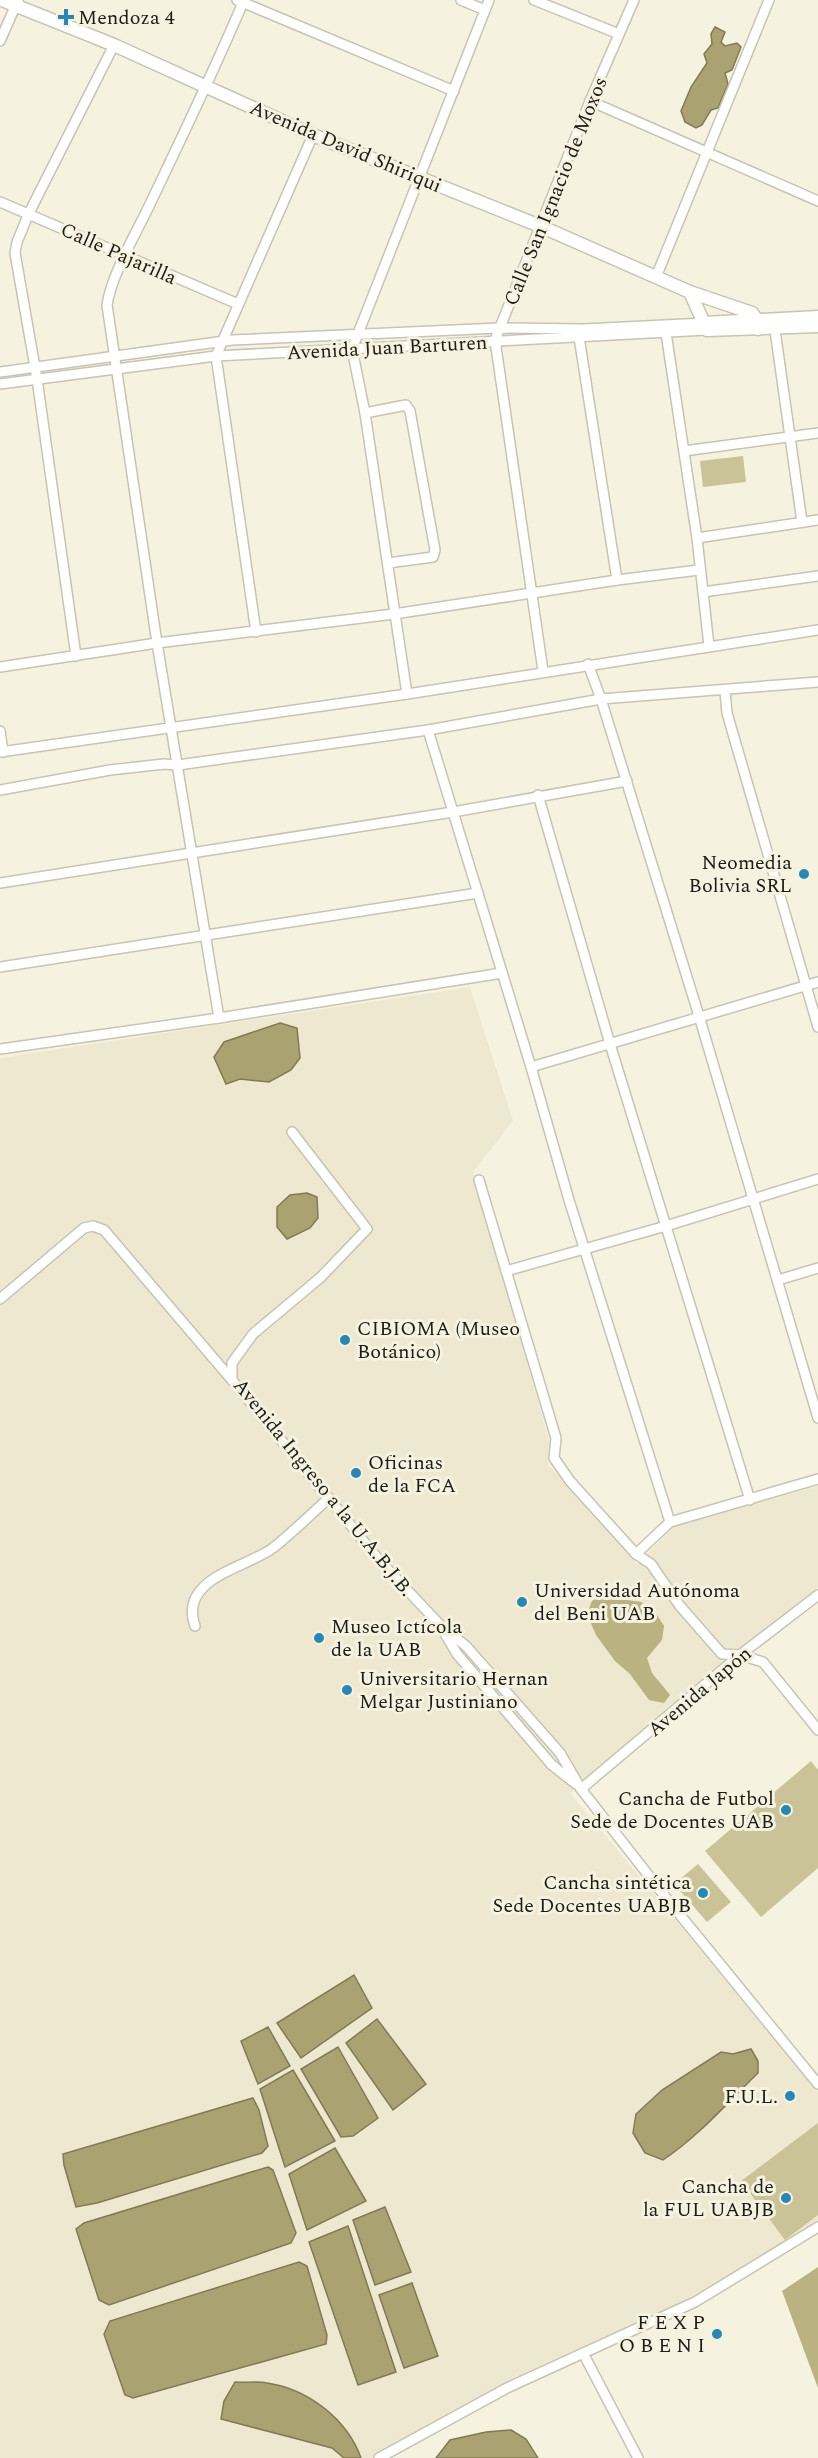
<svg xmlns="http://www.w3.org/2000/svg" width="818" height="2458" font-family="Spectral,serif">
<rect width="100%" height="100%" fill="#f5f2e0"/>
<polygon fill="#ede8cf" points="470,987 513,1121 473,1172 549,1440 548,1464 637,1564 675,1526 818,1486 818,1587 570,1793 818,2092 818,2223 690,2299 497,2389 371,2458 0,2458 0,1058"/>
<g fill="#cbc398">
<polygon points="743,456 746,482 703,487 700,461"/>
<polygon points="811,1761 818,1770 818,1868 761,1917 705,1851"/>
<polygon points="698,1864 731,1902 707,1922 674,1884"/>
<polygon points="818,2123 818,2215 785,2240 741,2181"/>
</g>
<g fill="#bbb281">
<polygon points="607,1590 619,1592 627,1600 641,1602 655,1612 664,1626 662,1640 647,1658 652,1673 670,1695 664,1703 649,1700 630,1674 615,1661 596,1635 587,1614 592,1601"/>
<polygon points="818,2267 818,2388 782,2291"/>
</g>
<g fill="#aba272" stroke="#807a56" stroke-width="1.5">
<polygon points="715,27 725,32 721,42 725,46 737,43 741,47 732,70 725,73 728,84 718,108 711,110 702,125 696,128 685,122 681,111 691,87 707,63 704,54 712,44 711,34"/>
<polygon points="280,1023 297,1028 300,1058 291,1070 269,1082 240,1079 226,1084 214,1057 224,1042"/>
<polygon points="307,1193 317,1197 318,1218 310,1228 287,1239 277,1227 277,1207 290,1195"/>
<polygon points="354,1975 372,2008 301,2058 277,2023"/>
<polygon points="377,2019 426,2084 393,2110 346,2043"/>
<polygon points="268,2027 290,2066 258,2084 241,2041"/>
<polygon points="338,2047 378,2118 353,2136 341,2137 301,2069"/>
<path d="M751,2049L758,2061V2073C727,2103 699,2136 663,2160L645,2153L633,2133L636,2114L662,2090L721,2052L733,2054Z"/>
<polygon points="293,2070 335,2141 285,2167 260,2089"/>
<polygon points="253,2098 259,2110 268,2146 262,2153 97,2203 76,2207 64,2165 63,2154"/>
<polygon points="335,2148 366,2201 307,2230 289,2174"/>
<polygon points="268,2167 273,2170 296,2233 291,2243 109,2305 99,2300 76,2229 84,2223"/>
<polygon points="385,2207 411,2272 375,2285 353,2220"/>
<polygon points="348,2226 396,2372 358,2385 309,2242"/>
<polygon points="299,2262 307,2266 327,2335 326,2344 133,2398 125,2395 104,2334 110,2321"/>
<polygon points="412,2283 438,2356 404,2368 379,2295"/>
<path d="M235,2382C245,2383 257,2381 267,2383C308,2389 347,2419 361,2458H344L332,2448L221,2419L224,2401Z"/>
<polygon points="511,2430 526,2439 538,2458 436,2458 450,2440 486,2432"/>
</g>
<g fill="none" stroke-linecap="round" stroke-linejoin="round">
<g stroke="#c6c4b3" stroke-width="12">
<g id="minor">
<polyline points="237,0 454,91"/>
<polyline points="461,0 485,10"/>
<polyline points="534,0 619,34"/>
<polyline points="0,41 18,0"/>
<polyline points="590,101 818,201"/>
<polyline points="0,202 238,304"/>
<polyline points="656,277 769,0"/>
<polyline points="774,323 802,522"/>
<polyline points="666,333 697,538 709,646"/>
<polyline points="579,337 617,580"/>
<polyline points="0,372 232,340 499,328 584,329 704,323"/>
<polyline points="0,384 216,356 707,330"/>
<polyline points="365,413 406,405 410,411 435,550 433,557 388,563"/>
<polyline points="684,451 818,433"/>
<polyline points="697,538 818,520"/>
<polyline points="703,592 818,576"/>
<polyline points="256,632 216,356 313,135"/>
<polyline points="76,656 37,379 15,253 17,242 29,213 114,45"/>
<polyline points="588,664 601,699 818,682"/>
<polyline points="0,667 157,643 394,614 617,580 699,570"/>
<polyline points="543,671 495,340 590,101 634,0"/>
<polyline points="725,691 727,713 818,1027"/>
<polyline points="407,694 365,413 352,349 489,0"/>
<polyline points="428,730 531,1067 569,1200 670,1522 636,1554"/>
<polyline points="0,731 3,752"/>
<polyline points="0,752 407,694 818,630"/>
<polyline points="0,790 110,770 164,764 178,765 428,730 601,699 699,1016 818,1418"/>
<polyline points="538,795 610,1044 750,1500"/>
<polyline points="0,883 453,812 627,781"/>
<polyline points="0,967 478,893"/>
<path d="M219,1018L157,643L107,305C112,273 136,234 150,204C182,137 215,69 244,0"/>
<polyline points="0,1049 219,1018 502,973"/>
<polyline points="531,1067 818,982"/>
<polyline points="292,1132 367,1229 321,1277 253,1334 232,1363 232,1380 379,1560 442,1627 466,1646 560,1753 581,1789 667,1899 818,2084"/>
<polyline points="479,1180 556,1438 554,1458 570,1481 636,1554 651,1564 680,1606 722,1654 740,1655 763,1662 818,1730"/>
<polyline points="506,1271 666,1226 818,1179"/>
<polyline points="778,1280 818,1268"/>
<polyline points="0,1299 84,1228 93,1226 104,1230 232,1380"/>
<polyline points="670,1522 818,1479"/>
<path d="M195,1626C178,1578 246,1568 273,1548C292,1533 310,1515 329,1498"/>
<polyline points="444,1632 457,1654 552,1765 576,1784"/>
<polyline points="581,1789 740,1655 818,1595"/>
<polyline points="583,2353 638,2458"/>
<polyline points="379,2458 507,2388 695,2302 818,2227"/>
</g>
</g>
<g stroke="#c6c4b3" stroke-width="15">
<g id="major">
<polyline points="2,0 114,45 313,135 540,226 690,292 752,313 757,320 758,329"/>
<polyline points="690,292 707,330 818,326"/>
<polyline points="704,323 818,317"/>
</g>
</g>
<use href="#minor" stroke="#fff" stroke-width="9"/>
<use href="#major" stroke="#fff" stroke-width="12"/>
</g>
<g fill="#2a86b3" stroke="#f5f2e0" stroke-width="2">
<path d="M63 8h6v6h6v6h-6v6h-6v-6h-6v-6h6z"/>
<circle cx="804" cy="874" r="6"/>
<circle cx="345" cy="1340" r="6"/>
<circle cx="356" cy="1473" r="6"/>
<circle cx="522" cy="1602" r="6"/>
<circle cx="319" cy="1638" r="6"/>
<circle cx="347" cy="1690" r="6"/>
<circle cx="786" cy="1810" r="6"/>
<circle cx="703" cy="1893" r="6"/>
<circle cx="790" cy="2096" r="6"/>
<circle cx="786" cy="2198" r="6"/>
<circle cx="717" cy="2334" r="6"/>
</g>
<g text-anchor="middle" stroke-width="6" stroke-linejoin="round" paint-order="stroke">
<g font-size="20" fill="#1d1c16" stroke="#f5f2e0" text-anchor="start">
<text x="78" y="24">Mendoza 4</text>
<text x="792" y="869" text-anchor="end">Neomedia<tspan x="792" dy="23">Bolivia SRL</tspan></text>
<text x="357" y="1335">CIBIOMA (Museo<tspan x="357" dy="23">Botánico)</tspan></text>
<text x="368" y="1469">Oficinas<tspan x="368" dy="23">de la FCA</tspan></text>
<text x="534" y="1597">Universidad Autónoma<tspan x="534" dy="23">del Beni UAB</tspan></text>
<text x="331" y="1633">Museo Ictícola<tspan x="331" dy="23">de la UAB</tspan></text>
<text x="359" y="1685">Universitario Hernan<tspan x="359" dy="23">Melgar Justiniano</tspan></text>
<text x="774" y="1805" text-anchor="end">Cancha de Futbol<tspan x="774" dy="23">Sede de Docentes UAB</tspan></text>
<text x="691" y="1889" text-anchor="end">Cancha sintética<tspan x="691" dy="23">Sede Docentes UABJB</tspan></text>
<text x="778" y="2103" text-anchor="end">F.U.L.</text>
<text x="774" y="2193" text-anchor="end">Cancha de<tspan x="774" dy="23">la FUL UABJB</tspan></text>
<text x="705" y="2329" text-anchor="end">F E X P<tspan x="705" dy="23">O B E N I</tspan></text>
</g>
<g font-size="20" fill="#1d1c16" stroke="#f5f2e0">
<text transform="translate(346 146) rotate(23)" y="7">Avenida David Shiriqui</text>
<text transform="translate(555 191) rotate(-68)" y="7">Calle San Ignacio de Moxos</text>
<text transform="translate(119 253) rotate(24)" y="7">Calle Pajarilla</text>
<text transform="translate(387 347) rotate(-3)" y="7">Avenida Juan Barturen</text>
<text transform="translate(324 1487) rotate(51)" y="7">Avenida Ingreso a la U.A.B.J.B.</text>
<text transform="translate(699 1691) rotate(-40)" y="7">Avenida Japón</text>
</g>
</g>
</svg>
